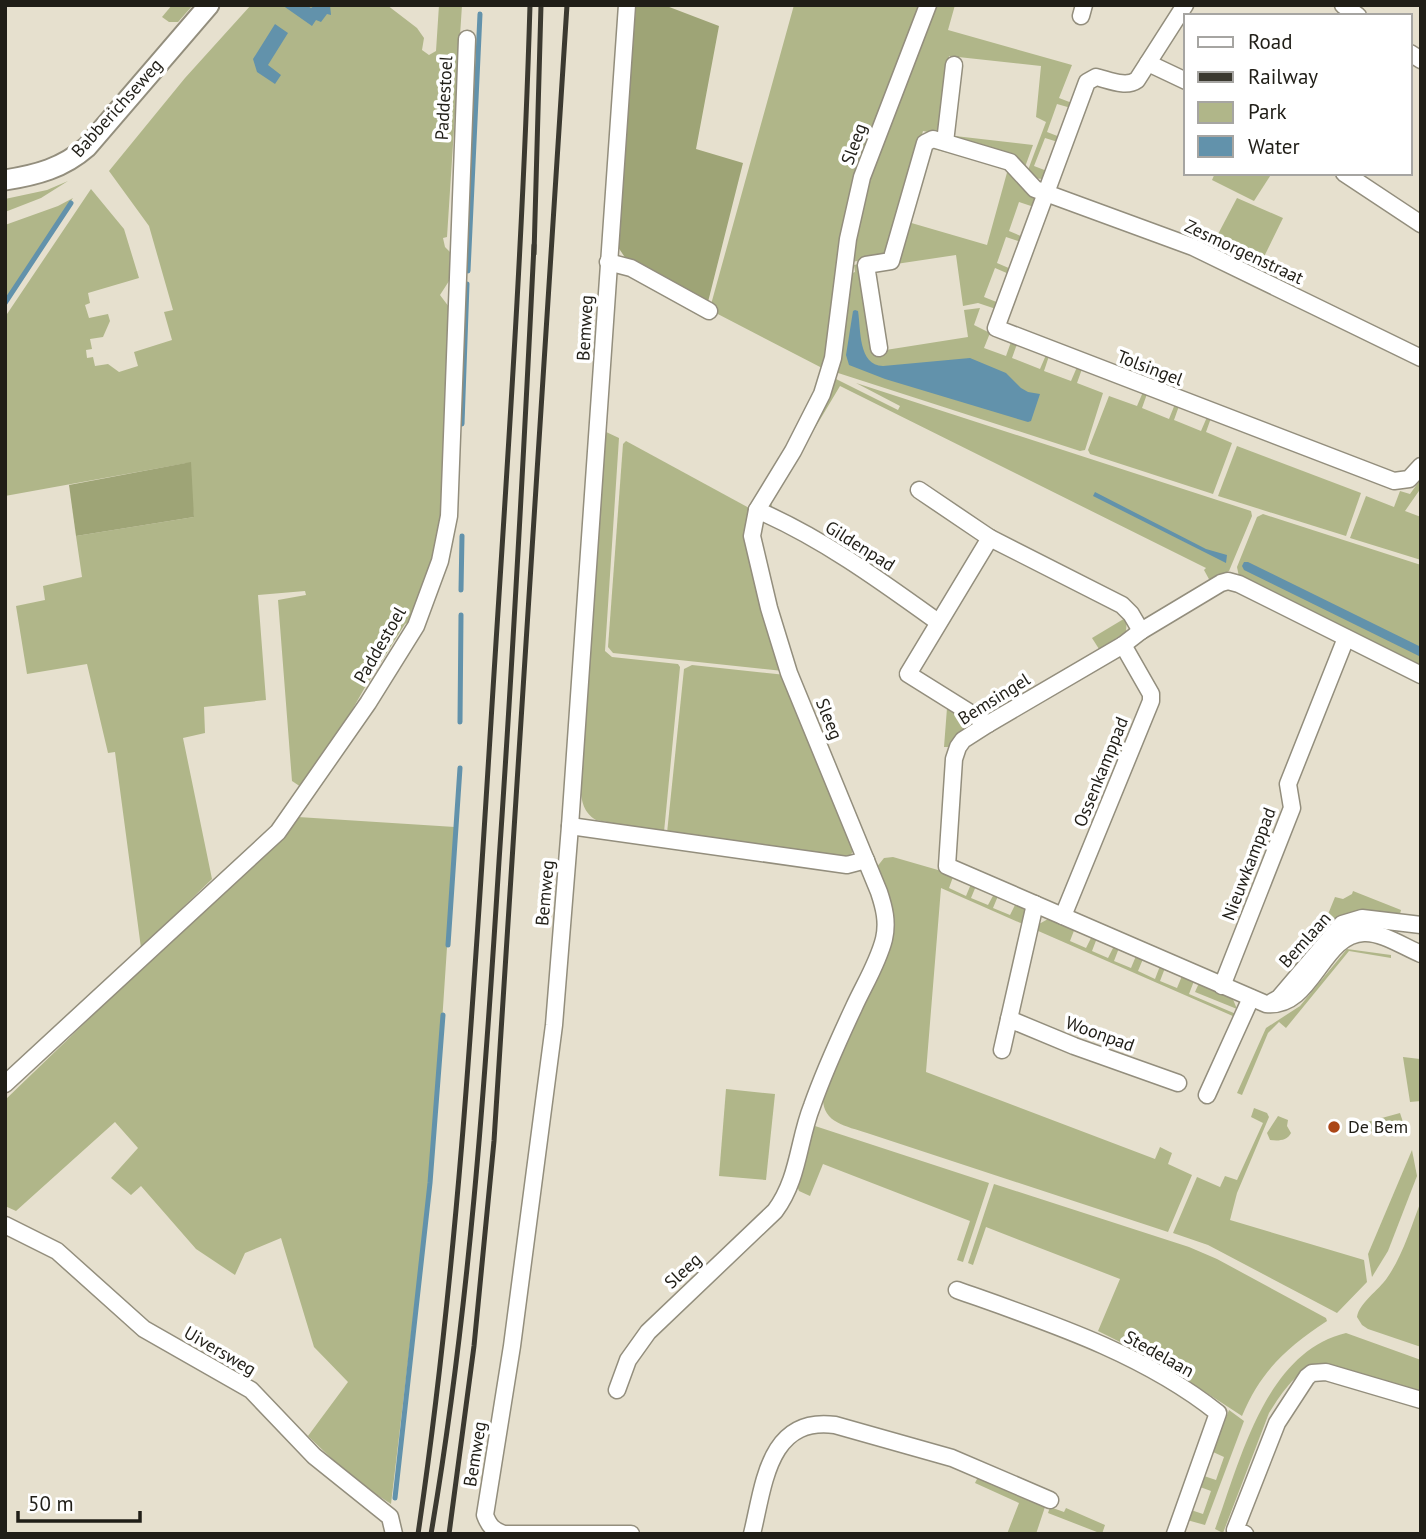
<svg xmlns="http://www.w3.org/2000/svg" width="1426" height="1539" font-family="'PT Sans',sans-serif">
<rect width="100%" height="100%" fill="#e6e0ce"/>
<g fill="#b0b689">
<polygon points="172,5 193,5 178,22 169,22 162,17"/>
<polygon points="251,5 387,5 417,28 424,38 422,50 429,55 436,51 439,5 462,5 447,237 443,238 445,247 450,252 449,281 440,295 449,307 447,485 437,546 413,619 405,624 364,689 307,789 304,789 292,781 278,600 306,595 305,591 258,595 266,700 204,707 205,733 183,738 212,879 141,948 115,752 108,753 87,664 27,674 16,606 45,600 43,586 82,577 76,536 194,517 187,463 5,496 5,317 91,189 124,229 139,278 88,293 90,303 85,305 89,318 108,314 110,321 103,337 90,339 92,349 86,350 87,358 93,357 95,366 108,364 119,372 138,366 134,352 172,340 164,312 173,310 149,226 109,171 185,78"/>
<polygon points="794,5 922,5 875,124 824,369 712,311 710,308"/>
<polygon points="934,5 955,5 948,30 1072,65 1059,98 1072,103 1071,108 1057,104 1047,132 1060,137 1058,142 1045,138 1034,166 1047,171 1042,179 1033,178 1028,170 1046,122 1036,117 1041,66 949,56 941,131 937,134 923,131 888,254 883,257 851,262 861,201"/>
<polygon points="955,136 1033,145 1025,167 1016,157 955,139"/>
<polygon points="931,146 1014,171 1036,201 1034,207 1019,202 1009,231 1023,237 1021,242 1006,237 997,263 1011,269 1009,274 995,268 984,297 999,303 996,309 978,303 963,306 956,255 896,264 908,222 987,245 1008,169 930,148"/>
<polygon points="1215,173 1272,173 1254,201 1212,180"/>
<polygon points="68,181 41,198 5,212 5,199 47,190"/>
<polygon points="73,198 5,301 5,225 58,206"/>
<polygon points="1237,198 1283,218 1258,269 1255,270 1206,245 1206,234 1216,238"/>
<polygon points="859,264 873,352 968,337 964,310 980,308 974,325 990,333 984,348 1006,356 1011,342 1017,344 1012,358 1040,369 1046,355 1049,356 1044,371 1071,381 1077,367 1082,369 1077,383 1103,393 1085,450 1080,451 835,372 850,274 855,272 854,265"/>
<polygon points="834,378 898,410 900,406 856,383 1251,511 1252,516 1229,571 1210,581 1204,570 1206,568 840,386 771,502 773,511 768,506"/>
<polygon points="1143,392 1147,394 1142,408 1169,419 1175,404 1179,406 1174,420 1201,431 1207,417 1211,418 1206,432 1232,443 1213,494 1090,454 1088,450 1109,396 1137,406"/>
<path d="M604,431L619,438L605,651L612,657L678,664L680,667L664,832L596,820C583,812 582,802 580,787Z"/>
<polygon points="626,441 751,509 783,671 613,653 608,647 623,444"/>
<polygon points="1237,446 1361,493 1346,536 1218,496"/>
<polygon points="1420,480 1421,488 1405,511 1421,517 1421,560 1350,538 1366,496 1394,507 1400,491 1410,494"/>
<polygon points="1263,514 1421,565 1421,667 1239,577 1237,567 1257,517"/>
<polygon points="1127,617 1126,632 1099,649 1092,638"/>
<polygon points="692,665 786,675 855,848 850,856 846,857 667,833 684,669"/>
<path d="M943,699C955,708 977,718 961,734C956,739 953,741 949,747H944L947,708L936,701Z"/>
<polygon points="298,817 455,827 434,1143 391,1504 354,1480 308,1436 348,1382 314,1347 281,1238 245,1253 235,1275 196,1249 141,1186 131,1195 111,1178 138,1148 115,1122 16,1211 5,1206 5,1100 150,960 239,879"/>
<path d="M893,857L938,870L953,877L949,888L966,896L971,884L976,886L971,898L988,905L994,894L998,896L993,908L1010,915L1016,903C1027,908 1026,914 1025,925L941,888L926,1072L1155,1159L1160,1147L1172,1153L1168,1164L1192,1175L1168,1232L867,1133C846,1126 822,1123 823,1097L887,946L876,868L884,858Z"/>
<polygon points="1353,891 1401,910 1399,918 1323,937 1320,934 1335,897 1343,899 1352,894"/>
<polygon points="1048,919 1075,928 1070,941 1086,948 1092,936 1097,938 1092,951 1108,958 1114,946 1119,948 1114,961 1131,968 1136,956 1143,959 1138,971 1155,979 1160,966 1165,968 1160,981 1177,988 1182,976 1194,981 1189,994 1236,1014 1235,1017 1036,930 1039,924"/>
<polygon points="1347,949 1391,955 1391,958 1349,951 1286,1028 1279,1022 1268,1033 1242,1095 1237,1093 1266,1028 1300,1006"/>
<polygon points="1199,983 1232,997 1237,1009 1195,992"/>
<polygon points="1403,1057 1420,1059 1421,1101 1410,1102"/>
<polygon points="726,1089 775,1094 766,1180 719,1176"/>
<polygon points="1254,1108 1267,1113 1269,1117 1237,1193 1230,1220 1364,1260 1367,1282 1337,1313 1208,1245 1173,1233 1197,1177 1220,1187 1225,1176 1237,1180 1263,1123 1251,1117"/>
<polygon points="1400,1113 1406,1131 1360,1132 1360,1124"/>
<path d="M1278,1116L1288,1120L1287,1126L1291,1133C1287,1141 1278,1141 1270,1140L1267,1133Z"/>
<polygon points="815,1126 989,1183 963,1262 957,1260 970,1221 823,1164 810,1196 799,1191 796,1183 812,1127"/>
<polygon points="1412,1150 1417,1176 1388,1251 1372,1277 1368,1254"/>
<path d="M994,1184L1189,1247L1217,1259L1326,1318L1327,1321C1286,1348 1261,1371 1242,1416L1156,1360L1098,1331L1120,1279L986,1227L973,1265L968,1263Z"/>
<path d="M1421,1201V1347L1368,1329L1362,1325L1357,1317C1359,1303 1379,1290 1387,1278C1403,1255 1411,1227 1421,1201Z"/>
<path d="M1346,1333L1421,1360V1392L1325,1365C1300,1363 1281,1394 1269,1413L1223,1533L1215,1529C1240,1462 1265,1352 1346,1333Z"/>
<polygon points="1229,1410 1244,1421 1205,1525 1187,1520 1191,1510 1203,1514 1211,1491 1200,1487 1204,1476 1216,1480 1224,1457 1213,1452"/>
<polygon points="979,1475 1046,1504 1036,1534 1007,1534 1019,1503 975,1483"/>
<polygon points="1050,1507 1064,1512 1066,1508 1105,1525 1102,1534 1048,1513"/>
</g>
<g fill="#9ea476">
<polygon points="636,5 664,5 719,26 696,149 743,163 708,302 626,259 618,247"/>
<polygon points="191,462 194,517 76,536 69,485"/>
</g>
<g fill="#6292ab">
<polygon points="282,5 306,5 311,8 316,5 330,5 331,15 327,14 321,22 316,20 312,26"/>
<polygon points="275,24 288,33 268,65 281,75 275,84 257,72 253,59"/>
<path d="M855,310L858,311C861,330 858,365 883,366L970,358L1006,373L1021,388L1028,392L1040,394L1031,421L1028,422L885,379L849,365L846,355L853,311Z"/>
<polygon points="1095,492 1206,549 1227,555 1226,563 1093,496"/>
<polygon points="1244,562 1248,562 1421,647 1421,657 1244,570 1242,566"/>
</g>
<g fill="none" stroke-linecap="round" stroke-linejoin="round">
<g stroke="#6292ab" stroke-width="5">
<polyline points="468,271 480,14"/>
<polyline points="5,303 71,203"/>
<polyline points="462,424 467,284"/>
<polyline points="461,590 462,536"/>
<polyline points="460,722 461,615"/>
<polyline points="448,945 460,768"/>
<polyline points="395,1498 430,1183 443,1015"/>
</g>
<g stroke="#938e7d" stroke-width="19">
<g id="minor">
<path d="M627,5L570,826L554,1025L512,1346L485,1515C489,1526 493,1530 504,1534H631"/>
<path d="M1185,5L1137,80C1126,88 1109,80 1096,77L1087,82L996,328L1394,481L1409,479L1421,466"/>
<polyline points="1343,5 1358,16"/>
<polyline points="1081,16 1084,5"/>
<polyline points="1410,53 1421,60"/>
<polyline points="1148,63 1186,81"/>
<polyline points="945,142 954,65"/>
<polyline points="1344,173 1421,224"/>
<polyline points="608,262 631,268 709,311"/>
<polyline points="879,348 866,265 891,261 925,143 933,139 1010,162 1035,189 1193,247 1421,358"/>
<polyline points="919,490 990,538 1122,605 1131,614 1141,631"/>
<path d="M757,510C822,538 881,581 938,622"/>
<path d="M1421,675L1239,584L1228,581L1221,583L1141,631L1123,645L988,724L963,740L958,747L954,759L947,866L1266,1004C1313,1009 1321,934 1364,933C1382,932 1404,947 1421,954"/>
<polyline points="988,724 908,674 990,538"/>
<polyline points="570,826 847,865 866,860"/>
<polyline points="1063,916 1151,701 1151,694 1123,645"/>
<polyline points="1222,986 1292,808 1288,784 1346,638"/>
<polyline points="1272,1002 1279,998 1342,924 1362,918 1421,925"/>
<polyline points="1009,1019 1074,1046 1178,1083"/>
<polyline points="1002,1050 1035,904"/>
<polyline points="5,1084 278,832 368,703 416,626 440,561 449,516 467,39"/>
<polyline points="1207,1095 1251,998"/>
<polyline points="5,1225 57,1251 144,1329 251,1390 314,1456 390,1517 394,1534"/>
<path d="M957,1290C1047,1322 1143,1353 1218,1413L1175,1534"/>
<path d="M617,1390L628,1360L648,1332L775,1211C799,1179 798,1141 812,1106C824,1072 839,1039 854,1007C864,985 878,963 884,939C888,922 884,907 879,892L789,673L769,608L752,536L757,510L793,451L822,394L833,358L848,239L862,177L928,5"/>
<path d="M752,1534C764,1485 768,1416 835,1425L952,1458L1050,1500"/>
<polyline points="1245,1534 1235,1530 1277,1423 1307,1377 1312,1373 1326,1372 1421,1400"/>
</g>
</g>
<g stroke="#938e7d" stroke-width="23">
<path id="tertiary" d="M5,180C37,175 63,168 87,147L209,5"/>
</g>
<use href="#minor" stroke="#fff" stroke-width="16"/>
<use href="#tertiary" stroke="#fff" stroke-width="19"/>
<g stroke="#3b3930" stroke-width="5">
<polyline points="534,254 541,5"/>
<path d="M418,1534C458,1264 474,992 491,721C506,482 523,244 530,5"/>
<path d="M431,1534C469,1311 485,1086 499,861C513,656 524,450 534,245"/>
<polyline points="449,1534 474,1346 494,1141 567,5"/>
</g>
</g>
<circle fill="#ab4717" stroke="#fff" stroke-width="2.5" cx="1334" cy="1127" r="7"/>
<g text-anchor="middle" stroke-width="7" stroke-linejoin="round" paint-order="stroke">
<g font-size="18" fill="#201e17" stroke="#fff">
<text transform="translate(444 98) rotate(-87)" y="6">Paddestoel</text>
<text transform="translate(117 108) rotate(-48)" y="6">Babberichseweg</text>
<text transform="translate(854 144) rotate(-70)" y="6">Sleeg</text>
<text transform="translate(1244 252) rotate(25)" y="6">Zesmorgenstraat</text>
<text transform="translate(585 328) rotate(-87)" y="6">Bemweg</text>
<text transform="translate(1150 368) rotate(21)" y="6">Tolsingel</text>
<text transform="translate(860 546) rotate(32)" y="6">Gildenpad</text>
<text transform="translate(380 645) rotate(-60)" y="6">Paddestoel</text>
<text transform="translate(994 699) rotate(-32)" y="6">Bemsingel</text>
<text transform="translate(829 719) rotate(68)" y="6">Sleeg</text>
<text transform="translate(1101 772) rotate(-68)" y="6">Ossenkamppad</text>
<text transform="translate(1249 864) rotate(-69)" y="6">Nieuwkamppad</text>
<text transform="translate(545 893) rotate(-85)" y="6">Bemweg</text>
<text transform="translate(1305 940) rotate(-48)" y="6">Bemlaan</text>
<text transform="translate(1100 1034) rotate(20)" y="6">Woonpad</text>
<text transform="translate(683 1271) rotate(-43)" y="6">Sleeg</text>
<text transform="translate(220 1351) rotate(30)" y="6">Uiversweg</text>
<text transform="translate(1159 1354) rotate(29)" y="6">Stedelaan</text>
<text transform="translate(475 1454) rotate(-81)" y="6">Bemweg</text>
</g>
<g font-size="18" fill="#201e17" stroke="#fff" text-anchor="start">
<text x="1348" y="1133">De Bem</text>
</g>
</g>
<rect width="1426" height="1539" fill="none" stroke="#201e17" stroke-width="14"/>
<rect x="1184" y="14" width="228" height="161" fill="#ffffff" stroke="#a6a5a2" stroke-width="2"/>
<rect x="1198" y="37" width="35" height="10" fill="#ffffff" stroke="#a6a5a2" stroke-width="2"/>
<text x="1248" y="49" font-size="21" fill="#201e17">Road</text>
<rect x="1198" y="72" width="35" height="10" fill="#3b3930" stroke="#a6a5a2" stroke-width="2"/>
<text x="1248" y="84" font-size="21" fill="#201e17">Railway</text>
<rect x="1198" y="102" width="35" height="21" fill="#b0b689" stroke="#a6a5a2" stroke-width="2"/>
<text x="1248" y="119" font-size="21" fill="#201e17">Park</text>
<rect x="1198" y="136" width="35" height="21" fill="#6292ab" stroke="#a6a5a2" stroke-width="2"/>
<text x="1248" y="154" font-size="21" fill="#201e17">Water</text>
<path d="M18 1511v10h122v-10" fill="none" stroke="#201e17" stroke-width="3.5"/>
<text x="28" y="1511" font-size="21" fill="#201e17" stroke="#ffffff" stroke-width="5" paint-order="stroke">50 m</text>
</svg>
